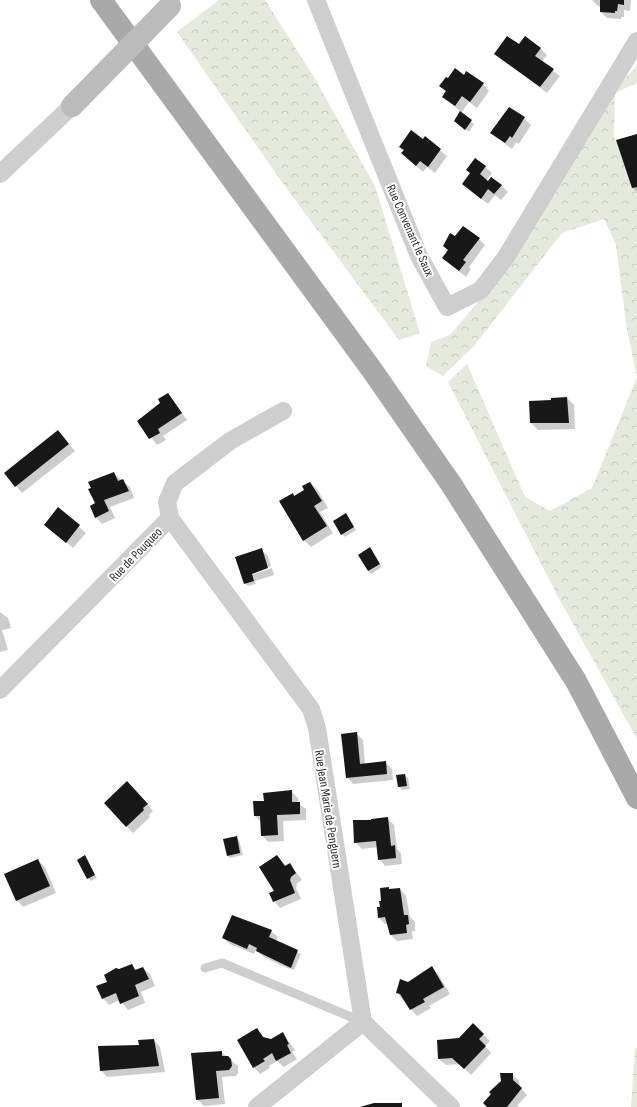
<svg xmlns="http://www.w3.org/2000/svg" width="637" height="1107" font-family="'Sofia Sans Condensed',sans-serif">
<defs>
<pattern id="forest-crowns" width="20" height="18" patternUnits="userSpaceOnUse"><rect width="20" height="18" fill="#e6eade"/><path d="M2 6a3 3 0 1 1 6 0M12 15a3 3 0 1 1 6 0" fill="none" stroke="#c6c9bf"/></pattern>
</defs>
<rect width="100%" height="100%" fill="#fff"/>
<g fill="url(#forest-crowns)">
<polygon points="219,0 265,0 314,77 375,186 420,333 399,340 284,185 177,32"/>
<polygon points="637,66 637,83 615,93 614,137 637,182 637,739 556,593 448,382 467,364 525,497 550,511 592,488 637,377 627,330 616,245 604,219 562,233 474,346 443,376 426,366 431,342 450,335 509,265 619,84"/>
<polygon points="635,1048 637,1048 637,1107 631,1107"/>
</g>
<g fill="#0003">
<polygon points="592,0 631,0 630,11 624,10 624,17 621,17 621,19 607,18 601,12 601,7 598,6"/>
<polygon points="519,46 540,48 547,55 542,62 560,76 547,93 496,54"/>
<polygon points="464,77 483,84 489,91 477,108 469,102 461,113 474,124 469,132 455,121 461,112 444,97 447,92 440,86 448,80"/>
<polygon points="524,118 531,125 519,144 516,142 512,149 491,133"/>
<polygon points="637,135 637,192 633,188 618,141"/>
<polygon points="425,138 447,156 435,173 427,167 423,172 409,160 400,146 423,140"/>
<polygon points="485,167 492,173 486,181 501,185 508,192 501,200 495,195 488,204 463,184"/>
<polygon points="450,234 455,238 479,239 485,245 469,267 471,269 466,277 443,258 449,251 444,246"/>
<polygon points="168,394 187,420 163,436 166,440 157,445 139,421 161,404"/>
<polygon points="567,398 574,405 575,429 538,430 531,423 552,401"/>
<polygon points="58,431 75,451 22,493 5,473"/>
<polygon points="114,474 130,487 134,498 110,507 115,518 102,524 96,517 96,504"/>
<polygon points="310,483 317,489 328,508 320,512 333,533 311,547 304,540 292,494 295,497 306,490"/>
<polygon points="58,509 86,533 73,548 45,525"/>
<polygon points="345,514 356,530 345,537 342,534"/>
<polygon points="370,549 382,567 371,574 368,571"/>
<polygon points="261,550 268,556 271,566 250,573 251,575 272,568 274,575 255,581 256,584 248,586 245,583 237,558"/>
<polygon points="0,612 8,618 11,628 2,630 8,650 0,652"/>
<polygon points="356,733 363,740 365,764 385,762 392,769 393,780 353,784 347,777"/>
<polygon points="405,775 408,778 410,789 402,790 399,787"/>
<polygon points="291,791 298,798 298,803 306,809 306,820 283,821 284,841 268,842 262,835 261,822 255,816 265,802"/>
<polygon points="144,801 153,811 149,815 150,817 133,833 105,803"/>
<polygon points="387,818 394,825 397,849 401,853 402,864 385,866 379,859 378,847 362,849 355,842"/>
<polygon points="236,837 239,840 243,855 230,858 227,855"/>
<polygon points="277,856 286,866 290,864 302,880 297,883 296,888 301,899 280,908 274,901"/>
<polygon points="85,857 97,878 91,881 88,878"/>
<polygon points="38,860 45,867 56,893 23,907 17,900"/>
<polygon points="400,889 406,896 410,917 415,922 415,931 412,931 413,939 397,941 390,934 388,924 385,924 379,918 381,908"/>
<polygon points="271,931 278,937 276,941 301,954 294,970 289,968 289,969 264,957 256,950 254,954 230,944 223,938"/>
<polygon points="132,965 137,970 143,968 150,974 155,986 141,992 145,1003 128,1010 120,1000 109,1005 103,998 108,982 119,970"/>
<polygon points="432,968 438,974 450,994 429,1006 431,1008 417,1016 397,993 408,983"/>
<polygon points="257,1029 265,1039 271,1040 282,1033 295,1050 292,1052 297,1059 284,1067 277,1061 269,1066 270,1068 260,1074 254,1067"/>
<polygon points="483,1034 490,1041 485,1046 491,1053 471,1075 460,1064 446,1065 439,1059 459,1039"/>
<polygon points="154,1040 160,1047 165,1072 107,1077 101,1070 140,1046"/>
<polygon points="221,1052 238,1066 238,1073 236,1076 222,1077 225,1104 204,1106 197,1099"/>
<polygon points="512,1074 519,1081 520,1087 527,1095 517,1106 519,1107 488,1107"/>
</g>
<g fill="#181818">
<polygon points="600,0 624,0 624,5 618,4 617,11 615,11 615,13 600,12"/>
<polygon points="507,36 519,44 525,36 541,48 535,56 554,69 540,87 494,54"/>
<polygon points="455,68 464,75 466,71 484,83 470,102 462,96 455,106 442,97 446,91 439,86 446,77 448,78"/>
<polygon points="509,107 525,117 512,138 510,136 505,143 490,133"/>
<polygon points="460,111 472,120 465,130 454,121"/>
<polygon points="411,130 423,139 425,136 441,149 428,167 420,161 416,166 401,153 404,150 399,147"/>
<polygon points="637,134 637,187 632,188 616,140"/>
<polygon points="475,158 486,166 480,174 488,181 491,177 502,185 494,194 488,189 481,199 462,184 470,173 466,170"/>
<polygon points="463,226 480,238 463,260 466,262 459,271 442,258 448,250 443,246 450,233 455,236"/>
<polygon points="168,393 182,413 158,429 160,433 149,439 137,421 160,403 158,399"/>
<polygon points="567,397 569,423 530,423 529,401 551,400 551,398"/>
<polygon points="58,430 69,444 15,487 4,473"/>
<polygon points="114,472 118,481 123,479 129,491 104,500 109,511 95,518 90,506 95,503 88,489 91,488 88,482"/>
<polygon points="310,482 322,501 314,506 327,526 303,541 279,501 293,493 294,496 304,490 302,486"/>
<polygon points="58,507 80,525 66,543 44,525"/>
<polygon points="346,513 354,527 341,535 333,521"/>
<polygon points="370,547 380,564 368,571 358,555"/>
<polygon points="262,548 268,568 252,574 254,581 244,584 235,557"/>
<polygon points="357,732 360,764 386,761 387,774 346,778 341,734"/>
<polygon points="405,774 407,786 398,787 396,775"/>
<polygon points="127,781 148,804 143,808 144,810 126,827 104,803"/>
<polygon points="292,790 292,802 300,802 300,814 277,815 278,835 261,836 260,816 254,816 253,801 264,801 263,793"/>
<polygon points="388,817 391,846 395,845 396,858 378,860 376,841 354,843 353,820 371,820 371,819"/>
<polygon points="237,836 240,853 227,856 223,839"/>
<polygon points="85,855 95,875 87,879 77,860"/>
<polygon points="277,855 285,866 290,863 296,873 291,877 290,880 295,893 273,902 269,893 274,891 259,867"/>
<polygon points="38,859 50,886 16,901 4,874"/>
<polygon points="389,887 389,889 400,888 404,915 408,915 409,924 406,925 407,933 390,935 385,917 378,918 377,907 380,907 379,901 381,901 380,888"/>
<polygon points="232,915 272,930 269,937 298,950 291,968 256,951 257,948 249,944 247,949 222,938"/>
<polygon points="132,964 135,970 143,967 149,979 135,985 139,996 120,1004 116,993 102,999 96,986 107,982 104,975 116,968 119,969"/>
<polygon points="432,966 444,987 423,999 425,1002 410,1010 400,994 396,993 400,979 408,982"/>
<polygon points="473,1023 484,1034 479,1039 486,1046 464,1069 452,1058 438,1059 437,1040 459,1038"/>
<polygon points="257,1028 263,1037 271,1039 283,1032 289,1044 287,1045 291,1053 276,1061 272,1053 263,1059 265,1061 253,1068 237,1040"/>
<polygon points="154,1039 159,1066 100,1071 98,1046 139,1045 138,1040"/>
<polygon points="222,1051 222,1056 228,1056 231,1059 232,1066 229,1070 216,1071 219,1098 196,1100 191,1053"/>
<polygon points="500,1073 513,1073 513,1080 522,1088 507,1107 487,1107 483,1103 491,1094 489,1092 501,1081"/>
<polygon points="374,1103 402,1103 402,1107 360,1107"/>
</g>
<g fill="none" stroke-linecap="round" stroke-linejoin="round">
<polyline stroke="#cecece" stroke-width="9" points="205,968 222,963 363,1022"/>
<g stroke="#cecece" stroke-width="18">
<polyline points="316,0 419,256 447,307 481,290 506,257 637,41"/>
<polyline points="0,174 72,106"/>
<polyline points="170,518 311,709 317,728 363,1022 451,1107"/>
<polyline points="0,690 170,518 167,502 175,483 230,441 283,411"/>
<polyline points="257,1107 363,1022"/>
</g>
<polyline stroke="#a9a9a9" stroke-width="22" points="101,0 372,370 451,484 576,681 637,798"/>
<polyline stroke="#bbb" stroke-width="22" points="72,106 170,6"/>
</g>
<g text-anchor="middle" stroke-width="4" stroke-linejoin="round" paint-order="stroke">
<g font-size="13" fill="#313131" stroke="#fff">
<text transform="translate(411 230) rotate(66)" y="5">Rue Convenant le Saux</text>
<text transform="translate(135 554) rotate(-46)" y="5">Rue de Pouqueo</text>
<text transform="translate(329 809) rotate(81)" y="5">Rue Jean Marie de Penguern</text>
</g>
</g>
</svg>
